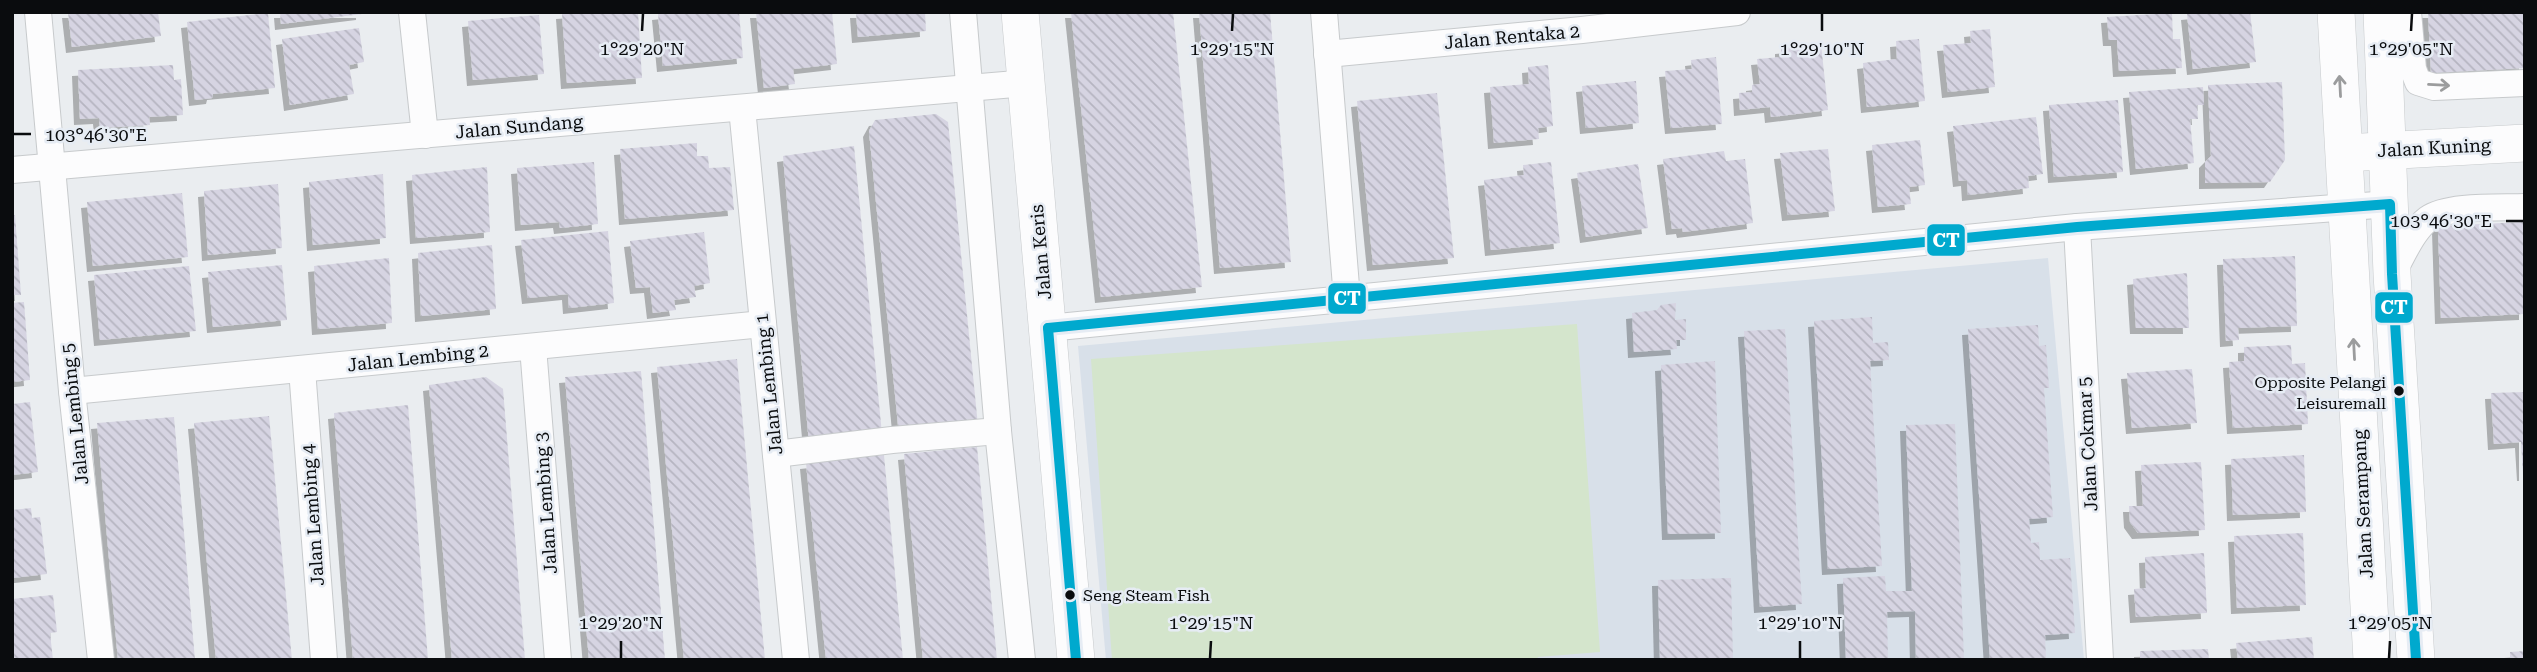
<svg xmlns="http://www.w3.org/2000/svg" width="2537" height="672" font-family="'Roboto Serif',serif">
<defs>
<pattern id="building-back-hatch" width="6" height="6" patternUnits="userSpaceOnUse" patternTransform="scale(1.75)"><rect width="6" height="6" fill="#d6d4e2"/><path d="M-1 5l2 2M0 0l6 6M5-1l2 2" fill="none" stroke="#b6b5c1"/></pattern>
<filter id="shadow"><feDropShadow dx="-6" dy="6" stdDeviation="0" flood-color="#0004"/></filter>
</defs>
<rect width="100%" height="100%" fill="#eaedf0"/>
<polygon fill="#d8e0e9" points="2048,258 2084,660 1106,660 1078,346"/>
<polygon fill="#d4e5cc" points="1577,324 1600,652 1538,657 1537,660 1112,660 1091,359"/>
<g fill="url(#building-back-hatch)" filter="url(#shadow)">
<polygon points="68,12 158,12 161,36 72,47"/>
<polygon points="280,12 362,12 362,14 281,24"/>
<polygon points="577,12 638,12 642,78 567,83 562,13"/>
<polygon points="677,12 739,12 743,58 663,66 658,14"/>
<polygon points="756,12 832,12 837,64 793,69 795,84 764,88"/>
<polygon points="856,12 925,12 926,31 858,37"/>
<polygon points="1071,12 1173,12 1202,287 1101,297"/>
<polygon points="1199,12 1270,12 1291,262 1220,268"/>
<polygon points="2208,12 2250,12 2256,62 2193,69 2187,14"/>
<polygon points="2428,12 2525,12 2525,68 2431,73"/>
<polygon points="268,13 275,88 213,94 212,98 195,100 187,22"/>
<polygon points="2172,13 2173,39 2180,39 2182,68 2119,71 2117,40 2109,40 2107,17"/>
<polygon points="539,15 544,74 473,80 468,21"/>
<polygon points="359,28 364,62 349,65 354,94 290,105 282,39"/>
<polygon points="1990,29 1995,87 1948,92 1943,45 1971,43 1970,31"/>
<polygon points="1919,39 1925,101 1867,107 1863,63 1897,59 1896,41"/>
<polygon points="1821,44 1828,110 1771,117 1770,107 1740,110 1739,93 1752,92 1752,85 1760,84 1757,59 1781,57 1781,48"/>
<polygon points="1716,57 1722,124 1671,128 1665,71 1692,69 1691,60"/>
<polygon points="173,65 174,80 181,79 183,115 149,117 150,125 100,128 99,118 80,119 78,70"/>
<polygon points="1548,65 1553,126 1538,128 1539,139 1494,143 1490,87 1529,84 1528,67"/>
<polygon points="1636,81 1639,123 1586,128 1582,86"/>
<polygon points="2282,82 2285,160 2270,182 2205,183 2205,162 2211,156 2208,85"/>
<polygon points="2203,87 2204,105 2197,105 2198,119 2190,119 2194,163 2136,169 2129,92"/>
<polygon points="1437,93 1454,258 1373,265 1357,101"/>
<polygon points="2118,100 2123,172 2054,177 2049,105"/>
<polygon points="936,114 948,122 978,426 899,435 869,131 875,120"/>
<polygon points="2036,117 2043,174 2028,176 2029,188 1968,195 1967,180 1959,181 1953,126"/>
<polygon points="1920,140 1925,185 1909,187 1911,204 1878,207 1872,145"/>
<polygon points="697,143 697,156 708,156 709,168 730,167 734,210 625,219 620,149"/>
<polygon points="854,146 882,434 809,443 783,156"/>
<polygon points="1828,149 1835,211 1788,215 1780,153"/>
<polygon points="1724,151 1726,161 1745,159 1753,223 1683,232 1682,228 1672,229 1663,159"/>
<polygon points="594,162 598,224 560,228 559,222 521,225 517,168"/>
<polygon points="1551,162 1560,243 1491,250 1484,180 1524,175 1523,165"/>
<polygon points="1638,164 1648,228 1586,237 1577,173"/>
<polygon points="487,167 490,232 416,238 412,175"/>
<polygon points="383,174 386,238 313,245 309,182"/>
<polygon points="278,184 282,248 208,255 204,191"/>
<polygon points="182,193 188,257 93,266 87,202"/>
<polygon points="15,215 21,295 12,295 12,216"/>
<polygon points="2525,222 2525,314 2441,318 2438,226"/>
<polygon points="608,231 614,303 569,308 568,294 528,298 521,240"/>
<polygon points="704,232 710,283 694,286 696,297 674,300 676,310 653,313 650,287 636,288 630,241"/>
<polygon points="492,245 496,309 421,316 418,253"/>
<polygon points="2295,256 2297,326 2238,328 2239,340 2226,341 2223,259"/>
<polygon points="389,258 392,323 318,329 314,266"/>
<polygon points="282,265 287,320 213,327 208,272"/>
<polygon points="189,266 196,331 100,340 94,275"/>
<polygon points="2187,273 2189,328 2136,328 2133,279"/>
<polygon points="24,302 30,380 12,382 12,303"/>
<polygon points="1676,303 1675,320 1686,319 1686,340 1676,340 1677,349 1634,352 1632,313 1657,310 1661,305"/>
<polygon points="1872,317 1873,343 1888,342 1889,360 1870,361 1882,566 1828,569 1814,321"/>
<polygon points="2038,325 2039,346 2046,345 2049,388 2044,388 2053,517 2029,519 2031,543 2039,542 2040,560 2070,558 2075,633 2045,635 2046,660 1990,660 1968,329"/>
<polygon points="1785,329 1802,604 1760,607 1744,331"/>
<polygon points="2291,345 2292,364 2305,363 2308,424 2233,428 2229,362 2244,361 2244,347"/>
<polygon points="737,359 765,660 684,660 657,367"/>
<polygon points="1715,361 1721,533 1668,534 1661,365"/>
<polygon points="2192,369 2197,423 2132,428 2127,373"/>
<polygon points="641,371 665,660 589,660 565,377"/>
<polygon points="486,377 503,389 525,660 452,660 429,385"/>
<polygon points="2525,392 2525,475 2523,475 2521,442 2494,444 2491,393"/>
<polygon points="30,402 38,472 12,475 12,404"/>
<polygon points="408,405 428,660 353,660 334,413"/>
<polygon points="269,416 292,660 216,660 194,423"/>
<polygon points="174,417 195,660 118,660 97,423"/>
<polygon points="1955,424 1964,660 1916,660 1915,611 1887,612 1888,660 1846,660 1843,578 1885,576 1886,591 1912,591 1906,425"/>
<polygon points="977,447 997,660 923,660 904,454"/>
<polygon points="884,455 903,660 826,660 806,463"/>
<polygon points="2304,455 2306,512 2233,515 2231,459"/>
<polygon points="2201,462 2205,530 2138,533 2130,522 2129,506 2143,506 2141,465"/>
<polygon points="31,508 32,518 40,517 47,574 12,578 12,510"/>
<polygon points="2303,533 2306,605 2237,608 2234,536"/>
<polygon points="2204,553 2207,613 2136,617 2134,589 2146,588 2145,557"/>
<polygon points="1731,578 1733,660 1660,660 1658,580"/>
<polygon points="53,595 57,632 50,633 53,660 12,660 12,599"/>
<polygon points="2312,637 2314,660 2238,660 2236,643"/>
<polygon points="2208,649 2209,660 2140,660 2140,651"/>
<polygon points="2525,651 2525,660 2510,660 2510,652"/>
</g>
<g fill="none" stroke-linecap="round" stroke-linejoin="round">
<g stroke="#c7cacc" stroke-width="28">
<g id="street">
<polyline points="38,12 72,391 101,660"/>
<polyline points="412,12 425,135"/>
<polyline points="963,12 998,431 1022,660"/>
<polyline points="1324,12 1347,299"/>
<polyline points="2408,12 2413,69 2418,82 2434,87 2525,83"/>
<polyline points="1327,54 1582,30 1737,12"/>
<polyline points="742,108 796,660"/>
<polyline points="12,170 1026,83"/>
<polyline points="2077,227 2100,660"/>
<path d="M2392,274C2402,257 2412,231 2428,219C2447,205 2500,208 2525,207"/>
<polyline points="1048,328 2077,227 2390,204"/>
<polyline points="533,347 558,660"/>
<polyline points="302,369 324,660"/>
<polyline points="72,391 763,324"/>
<polyline points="776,454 892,440 998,431"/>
</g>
</g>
<g stroke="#c7cacc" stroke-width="38">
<g id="secondary">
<polyline points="1020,12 1076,660"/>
<polyline points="2336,12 2372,660"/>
<polyline points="2382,12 2392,274 2416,660"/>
<polyline points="2363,152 2525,143"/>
</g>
</g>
<use href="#street" stroke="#fcfcfd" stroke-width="26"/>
<use href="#secondary" stroke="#fcfcfd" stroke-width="37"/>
<g stroke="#e6ecf4" stroke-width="16">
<g id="bus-1">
<polyline points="1048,328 2077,227 2390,204 2392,274 2416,660"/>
<polyline points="1048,328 1076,660"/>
</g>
</g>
<use href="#bus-1" stroke="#00a9ce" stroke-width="10"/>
</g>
<defs><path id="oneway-shaft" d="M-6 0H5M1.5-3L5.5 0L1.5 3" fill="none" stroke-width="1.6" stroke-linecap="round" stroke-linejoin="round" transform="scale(1.75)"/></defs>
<g stroke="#9b9c9d">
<use href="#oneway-shaft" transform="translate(2439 85) rotate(3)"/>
<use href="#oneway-shaft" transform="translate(2340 86) rotate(-93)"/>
<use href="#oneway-shaft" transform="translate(2354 349) rotate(-93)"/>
</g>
<path fill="none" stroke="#0a0c0e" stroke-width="2.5" d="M642,31L643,14M1232,31L1233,14M1822,31V14M2411,31L2412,14M14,134H31M2506,221H2523M621,658V641M1210,658L1211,641M1800,658V641M2389,658L2390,641"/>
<g fill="#0a0c0e" stroke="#e6ecf4" stroke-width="2.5">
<circle cx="2399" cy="391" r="6"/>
<circle cx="1070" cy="595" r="6"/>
</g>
<g text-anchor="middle" stroke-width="5" stroke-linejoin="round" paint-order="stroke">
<g font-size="16" fill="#0a0c0e" stroke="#e6ecf4" text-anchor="end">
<text x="2386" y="388">Opposite Pelangi<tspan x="2386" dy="21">Leisuremall</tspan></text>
<text x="1083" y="601" text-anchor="start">Seng Steam Fish</text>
</g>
<g font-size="18" fill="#0a0c0e" stroke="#e6ecf4">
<text transform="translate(1512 37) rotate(-5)" y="6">Jalan Rentaka 2</text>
<text transform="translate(519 127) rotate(-5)" y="6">Jalan Sundang</text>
<text transform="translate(2434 148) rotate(-3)" y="6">Jalan Kuning</text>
<text transform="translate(1041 252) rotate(-95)" y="6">Jalan Keris</text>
<text transform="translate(418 358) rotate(-6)" y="6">Jalan Lembing 2</text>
<text transform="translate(769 384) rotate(-96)" y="6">Jalan Lembing 1</text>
<text transform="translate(75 414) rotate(-96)" y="6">Jalan Lembing 5</text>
<text transform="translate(2088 444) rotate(-93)" y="6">Jalan Cokmar 5</text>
<text transform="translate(546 503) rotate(-94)" y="6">Jalan Lembing 3</text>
<text transform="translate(2363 504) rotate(-93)" y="6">Jalan Serampang</text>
<text transform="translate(313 515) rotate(-94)" y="6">Jalan Lembing 4</text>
</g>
</g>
<g font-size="18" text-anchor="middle" fill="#0a0c0e" stroke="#e6ecf4" stroke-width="5" stroke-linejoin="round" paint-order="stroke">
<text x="642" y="55">1°29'20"N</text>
<text x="1232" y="55">1°29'15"N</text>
<text x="1822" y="55">1°29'10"N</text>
<text x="2411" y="55">1°29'05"N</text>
<text x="96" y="141">103°46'30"E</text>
<text x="2441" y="227">103°46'30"E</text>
<text x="621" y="629">1°29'20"N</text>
<text x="1211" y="629">1°29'15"N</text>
<text x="1800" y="629">1°29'10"N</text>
<text x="2390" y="629">1°29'05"N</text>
</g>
<g stroke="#e6ecf4" stroke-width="2.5">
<rect x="1926" y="223" width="40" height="34" rx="7" fill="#00a9ce"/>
<rect x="1327" y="282" width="40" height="33" rx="7" fill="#00a9ce"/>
<rect x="2374" y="291" width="40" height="33" rx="7" fill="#00a9ce"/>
</g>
<g font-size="19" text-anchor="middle" font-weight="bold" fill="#fff">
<text x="1946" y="247">CT</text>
<text x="1347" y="305">CT</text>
<text x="2394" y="314">CT</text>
</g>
<rect width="2537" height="672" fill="none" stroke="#0a0c0e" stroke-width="28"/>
</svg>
